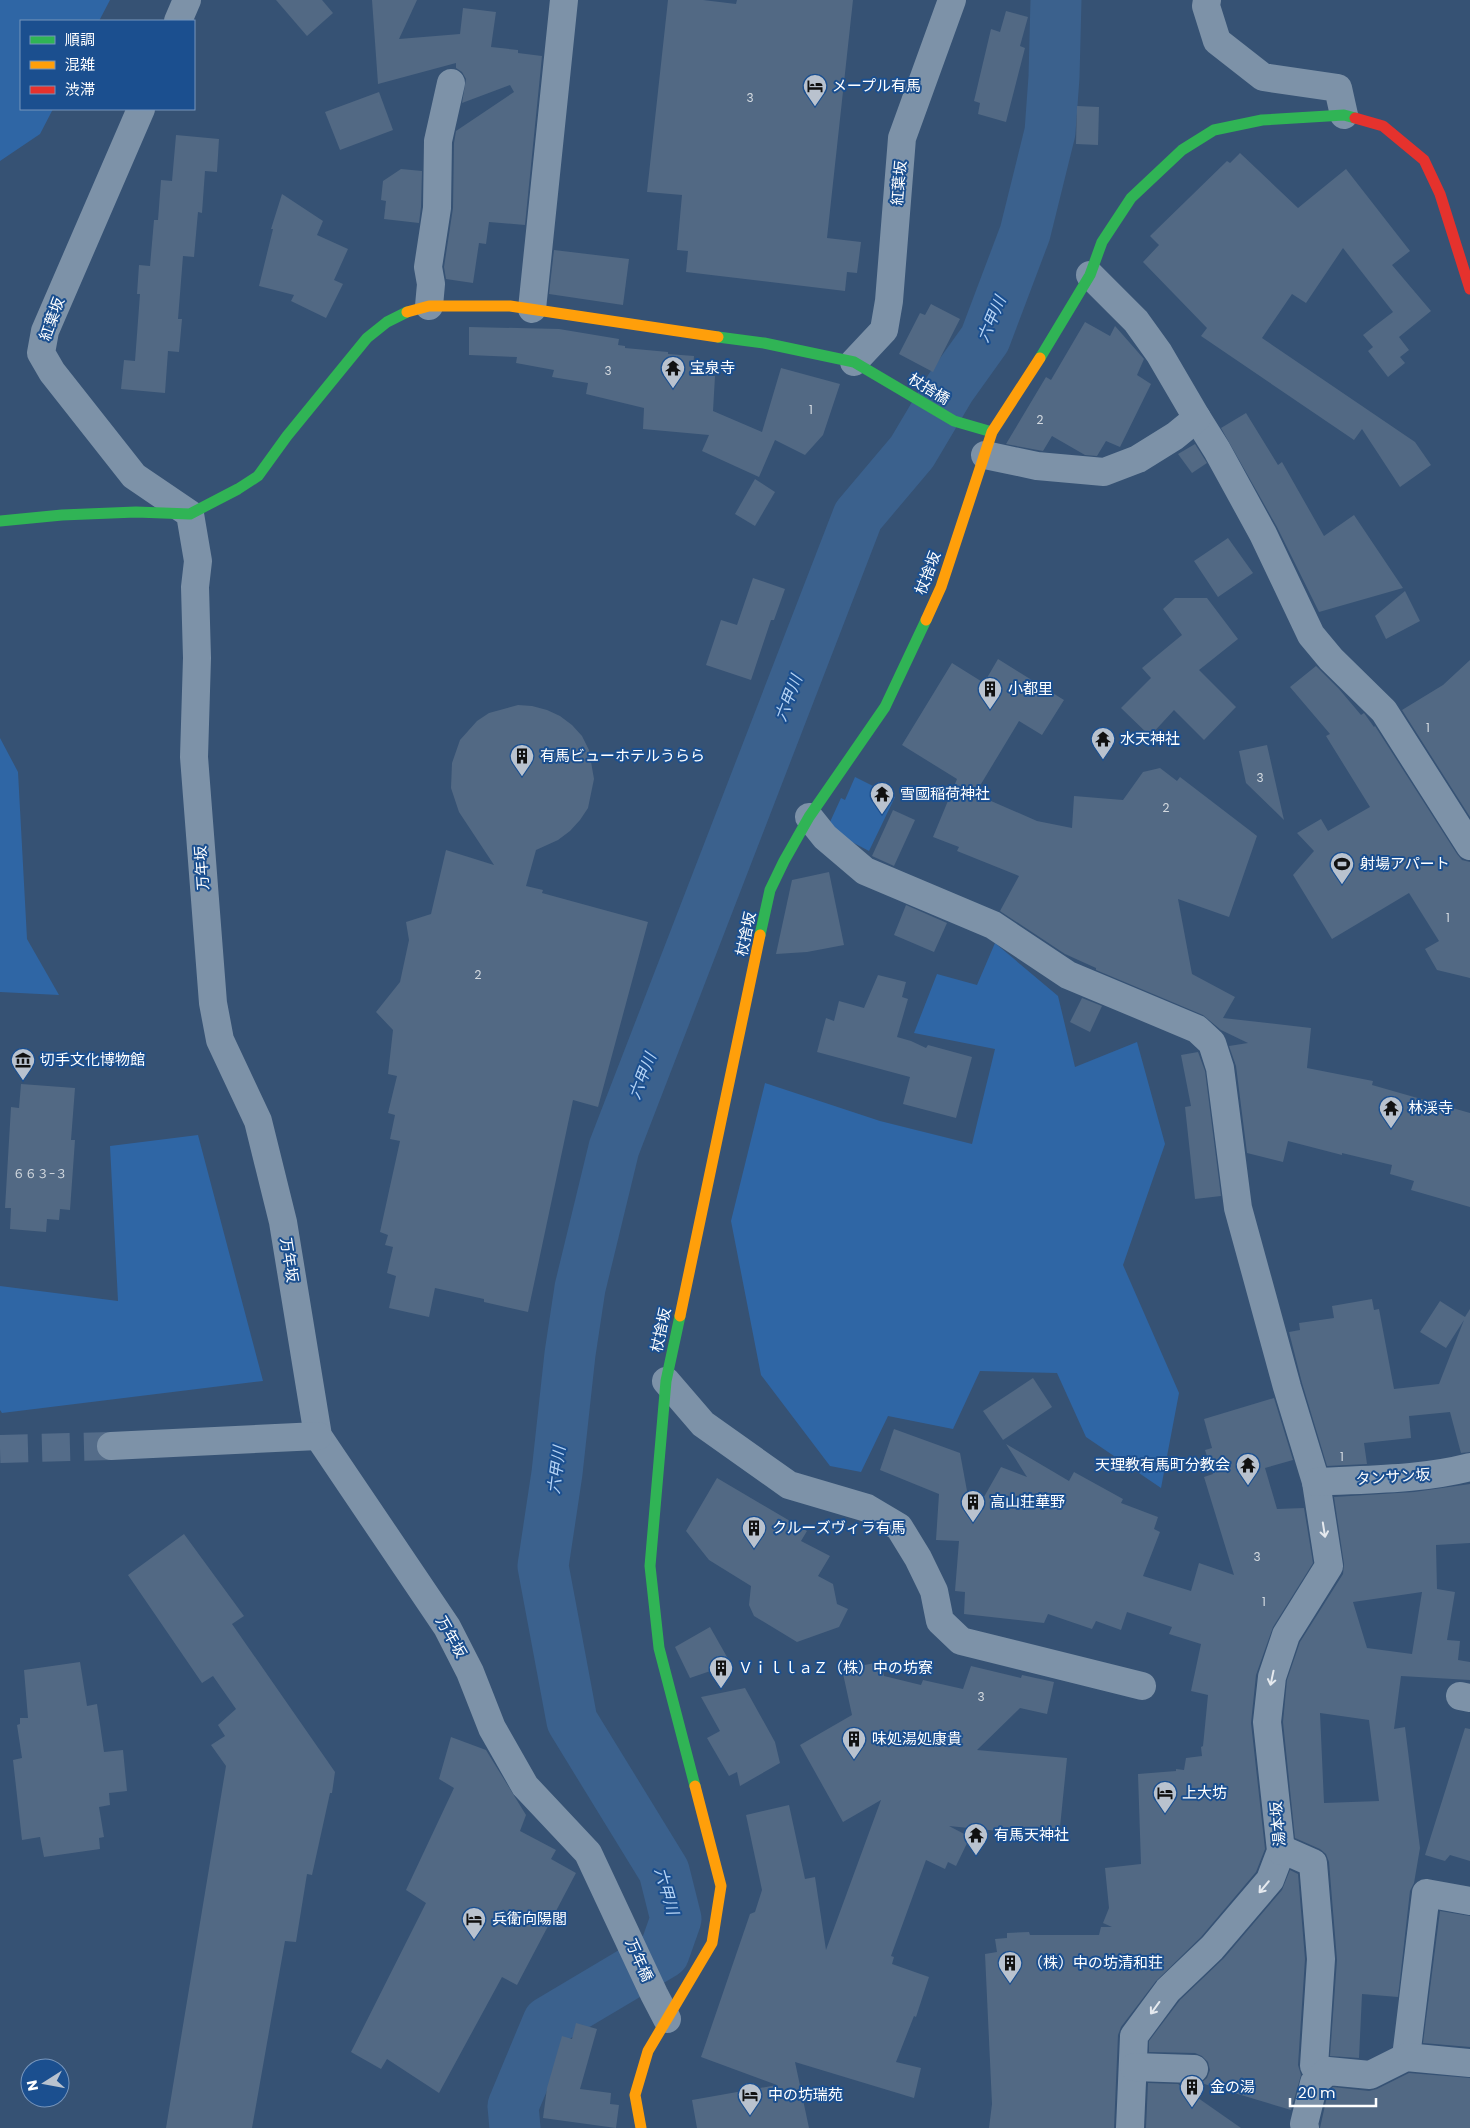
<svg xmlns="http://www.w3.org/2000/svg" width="1470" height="2128" font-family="Poppins,'Noto Sans JP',sans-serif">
<rect width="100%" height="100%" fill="#365274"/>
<g fill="#2f66a5">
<polygon points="0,0 110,0 99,21 21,21 21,109 53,109 40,134 0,161"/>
<polygon points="0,738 18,772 27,939 59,995 0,992"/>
<polygon points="855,777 895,797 869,851 833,832 830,822 841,798 845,800"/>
<polygon points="995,943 1058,996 1075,1067 1137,1042 1165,1144 1123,1265 1179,1393 1161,1488 1086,1437 1057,1373 980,1371 953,1429 888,1416 861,1472 830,1466 761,1375 731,1221 765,1083 880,1121 972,1144 995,1049 914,1033 937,974 977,985"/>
<polygon points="198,1135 263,1381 2,1413 0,1410 0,1286 118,1301 110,1146"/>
</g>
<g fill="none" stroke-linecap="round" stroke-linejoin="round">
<polyline stroke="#3b618d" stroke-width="51" points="515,2128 513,2106 548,2022 664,1953 676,1919 664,1871 572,1721 543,1566 557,1473 570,1354 580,1288 614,1148 858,516 912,452 950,388 985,339 1025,233 1050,132 1054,77 1056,0"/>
</g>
<g fill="#526984" fill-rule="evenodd">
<polygon points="276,0 322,0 333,13 307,36"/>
<polygon points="372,0 417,0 399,39 460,34 463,8 496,12 491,47 518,50 518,53 542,56 525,225 489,222 486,244 479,243 473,283 446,279 444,267 453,208 454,143 456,131 514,92 510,85 462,103 466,79 462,72 456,68 456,63 378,84"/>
<polygon points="668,0 703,0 736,4 737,0 853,0 827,238 861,242 857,273 847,272 845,291 686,272 688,251 677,250 682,195 647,192"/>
<polygon points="1006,11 1028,17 1020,46 1025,48 1006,122 978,114 980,103 974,101 991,29 1000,32"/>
<polygon points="379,92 393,130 340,150 325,112"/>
<polygon points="1077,106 1099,107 1098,145 1076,144"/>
<polygon points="176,135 219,139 217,172 205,171 202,213 198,212 194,257 183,256 178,319 182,319 179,352 168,351 165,393 121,389 124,360 135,361 140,294 137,294 139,265 150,266 154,220 158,220 161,180 172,181"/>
<polygon points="1240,153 1298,208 1346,169 1410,251 1392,265 1431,311 1399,337 1409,350 1400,357 1405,363 1388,377 1368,351 1373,347 1363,335 1393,312 1343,248 1306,303 1292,294 1262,338 1415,442 1431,465 1400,487 1362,429 1354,440 1201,336 1207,328 1143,262 1159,245 1150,236 1227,161 1230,163"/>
<polygon points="401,169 422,171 421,207 419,223 384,219 386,201 381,200 383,181"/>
<polygon points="282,194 323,221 317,235 348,249 334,280 343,284 326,318 291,301 294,295 259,286 273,229 271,229"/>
<polygon points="554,250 629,259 623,305 549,294"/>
<polygon points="931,304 960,319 933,372 899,354 920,313 925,315"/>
<polygon points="1085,322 1110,336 1115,326 1144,359 1137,375 1151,384 1120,447 1106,441 1097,456 1085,455 1052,436 1043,451 1006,444 1043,382 1046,377 1051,380"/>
<polygon points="469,327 559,329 619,339 618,345 625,346 625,348 668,352 668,354 694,356 693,367 709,367 708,376 715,376 713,411 762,432 781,368 840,384 823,435 805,455 775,440 759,477 702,451 709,435 643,429 644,408 586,394 588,383 552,377 554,370 516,363 517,357 469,355"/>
<polygon points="1246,413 1278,465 1282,462 1324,536 1354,515 1403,588 1319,612 1277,527 1221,428"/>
<polygon points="1195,444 1207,463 1192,473 1178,454"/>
<polygon points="755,479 775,492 755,526 735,514"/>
<polygon points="1228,538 1253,573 1218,597 1194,561"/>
<polygon points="753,578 785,589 774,620 771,620 751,680 706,665 721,620 737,625"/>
<polygon points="1405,591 1420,621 1386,639 1375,616"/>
<polygon points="1175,598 1207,598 1238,639 1199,670 1236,707 1204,740 1174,710 1150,736 1121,708 1151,678 1142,668 1182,635 1163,609"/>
<polygon points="998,659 1064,700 1042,735 1019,721 975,794 1037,821 1072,828 1074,796 1123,800 1143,772 1160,768 1177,781 1180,777 1257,836 1229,917 1178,899 1192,974 1235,997 1223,1018 1311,1028 1307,1068 1373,1081 1372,1085 1470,1113 1470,1207 1411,1190 1414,1181 1390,1174 1392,1165 1342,1153 1342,1155 1288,1141 1283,1162 1247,1153 1236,1066 1229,1046 1248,1043 1221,1030 1203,1015 1096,970 1096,968 1065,954 1000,911 1019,876 957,851 959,847 933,837 957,779 902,745 952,663 984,683"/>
<polygon points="1470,660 1470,817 1402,710 1443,685"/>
<polygon points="1316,666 1339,689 1361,715 1364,713 1374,727 1375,726 1457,854 1462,860 1470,862 1470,978 1437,970 1425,949 1439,941 1409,893 1332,939 1293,875 1314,851 1297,833 1321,819 1328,831 1370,807 1326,736 1330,734 1290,687"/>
<polygon points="518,705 532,706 547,710 560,716 572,725 582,736 589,750 594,779 588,808 580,820 570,831 558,840 536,850 526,886 543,890 542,893 648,922 598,1107 573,1100 528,1312 484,1302 484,1299 435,1288 429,1317 389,1308 396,1276 387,1273 393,1247 385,1245 388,1235 380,1232 400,1141 390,1139 395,1115 388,1113 397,1076 388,1074 393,1030 376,1012 400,982 409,940 406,922 431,914 446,850 494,865 459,812 451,788 452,763 460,740 477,721 489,713"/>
<polygon points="1267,745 1274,776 1284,820 1246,783 1239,751"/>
<polygon points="893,810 915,820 894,866 872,856"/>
<polygon points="829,872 844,945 807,952 776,954 792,880"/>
<polygon points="906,905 947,923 934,952 894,935"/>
<polygon points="878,975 906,982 902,997 908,999 897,1037 911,1041 926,1048 928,1045 972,1057 956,1118 903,1104 910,1077 817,1052 826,1018 834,1021 839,1001 864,1008"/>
<polygon points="1082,998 1102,1006 1090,1032 1070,1022"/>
<polygon points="1198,1052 1205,1071 1221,1196 1195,1199 1185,1107 1191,1106 1181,1055"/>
<polygon points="21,1084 75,1088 71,1140 75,1140 70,1210 60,1209 59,1220 47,1219 46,1232 10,1229 11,1208 5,1208 11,1107 19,1108"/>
<polygon points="1372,1299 1374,1310 1379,1309 1394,1389 1439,1384 1464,1320 1446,1348 1420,1332 1440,1301 1465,1317 1470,1309 1470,1452 1461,1453 1450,1412 1409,1416 1411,1438 1364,1443 1367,1464 1327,1466 1302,1383 1289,1332 1300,1330 1299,1323 1334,1318 1332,1306"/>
<polygon points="1033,1378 1052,1407 1003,1440 983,1411"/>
<polygon points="1274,1398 1293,1460 1265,1468 1277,1509 1304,1508 1313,1563 1273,1627 1256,1675 1251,1723 1265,1849 1256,1872 1201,1937 1156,1981 1121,2027 1118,2035 1114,2128 989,2128 992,2104 985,1954 997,1952 995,1939 1007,1938 1007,1933 1029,1932 1030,1935 1099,1935 1101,1927 1112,1927 1103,1923 1109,1908 1105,1868 1141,1864 1138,1774 1176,1771 1176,1769 1184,1770 1186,1758 1202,1756 1201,1747 1203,1746 1208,1695 1191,1691 1201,1644 1169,1634 1172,1627 1127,1612 1121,1630 1096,1621 1092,1629 1048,1614 1044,1623 964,1614 965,1592 955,1591 959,1541 936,1540 939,1494 880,1470 894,1429 960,1453 972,1518 1001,1467 1027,1477 1006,1444 1069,1481 1074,1472 1123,1499 1121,1503 1158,1517 1154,1529 1160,1532 1143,1576 1191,1591 1199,1563 1234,1575 1204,1477 1213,1474 1205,1450 1212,1448 1204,1419"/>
<polygon points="717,1478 807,1531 801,1541 830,1556 818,1576 833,1584 837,1604 848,1609 839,1627 797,1642 754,1616 749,1605 751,1586 709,1560 686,1531"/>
<path d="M1470,1484V1543L1436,1545L1437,1589L1455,1592L1447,1640L1460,1641L1458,1660L1470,1662V1680L1401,1676L1394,1729L1405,1727L1420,1848L1414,1883L1410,1891L1398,1997L1362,1994L1359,2058L1330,2056L1337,1960L1329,1862L1326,1854L1320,1849L1295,1838L1283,1722L1287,1680L1300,1642L1343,1574L1344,1564L1334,1497L1414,1492ZM1422,1592L1412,1654L1367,1648L1353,1602ZM1320,1713L1369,1720L1379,1801L1324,1803Z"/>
<polygon points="184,1534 244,1616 232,1624 335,1772 332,1793 330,1793 312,1875 307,1874 296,1942 285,1941 252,2128 166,2128 226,1766 211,1745 225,1736 218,1725 236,1709 213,1676 202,1683 128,1575"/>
<polygon points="710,1627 731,1664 690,1678 675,1647"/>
<polygon points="80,1662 87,1706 97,1704 104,1752 123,1750 127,1791 109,1793 110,1805 99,1807 104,1837 99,1838 100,1849 44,1857 40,1837 22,1840 13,1760 22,1758 17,1725 20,1724 20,1718 28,1718 24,1670"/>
<polygon points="881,1662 884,1676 921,1685 923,1680 963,1689 971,1666 1021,1678 1022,1675 1054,1682 1047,1714 1020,1708 977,1750 1067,1758 1059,1837 949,1826 970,1837 956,1866 948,1862 945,1869 926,1860 891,1956 894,1957 892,1964 929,1977 916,2017 914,2016 896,2062 921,2068 914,2098 795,2062 809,2128 697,2128 692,2100 777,2085 701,2057 750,1914 755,1912 762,1890 746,1815 789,1805 805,1879 815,1877 826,1950 881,1800 843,1822 800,1745 852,1715 842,1669"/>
<polygon points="745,1688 775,1742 780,1763 740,1786 737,1772 729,1776 707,1738 720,1731 701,1697"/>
<polygon points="1465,1728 1470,1729 1470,1861 1450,1855 1445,1861 1425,1855"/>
<polygon points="451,1737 486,1750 526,1815 520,1831 556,1850 551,1859 576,1873 517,1985 502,1977 439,2093 387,2059 381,2069 351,2052 426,1903 406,1890 454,1788 439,1779"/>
<polygon points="1290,1870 1298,1874 1305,1959 1298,2065 1301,2075 1291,2110 1201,2083 1207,2078 1210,2070 1208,2062 1202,2056 1195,2053 1149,2052 1149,2041 1180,2000 1224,1958 1282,1890"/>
<polygon points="1440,1911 1470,1916 1470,2047 1423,2043"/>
<polygon points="576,2023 597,2029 580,2089 611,2093 610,2104 619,2105 616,2128 543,2118 547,2088 562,2036 572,2039"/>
<polygon points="1409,2073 1470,2078 1470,2128 1320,2128 1328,2092 1333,2087 1369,2091 1377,2089"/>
<polygon points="1148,2083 1178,2084 1241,2128 1146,2128"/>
</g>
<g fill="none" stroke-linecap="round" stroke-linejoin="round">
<polyline stroke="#546c89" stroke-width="28" stroke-dasharray="28 14" stroke-linecap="butt" points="0,1449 111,1446"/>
<g stroke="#7d92a8" stroke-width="28">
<polyline points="1207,0 1206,6 1217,41 1263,77 1338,88 1344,115"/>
<polyline points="178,21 187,0"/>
<polyline points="141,109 45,331 41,353 52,372 134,476 190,514 198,561 195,587 197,658 194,757 213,1003 220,1040 258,1121 283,1222 318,1436 447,1627 470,1672 492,1728 525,1786 588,1853 654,1994 667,2019"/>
<polyline points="429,306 431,284 428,267 437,208 438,141 451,83"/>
<polyline points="532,309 564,0"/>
<polyline points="854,362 884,330 889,301 902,138 952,0"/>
<polyline points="1197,418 1217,450 1263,534 1311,635 1331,659 1384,711 1470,846"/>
<polyline points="985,455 1037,466 1104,472 1138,459 1175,436 1197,418 1159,353 1136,321 1090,275"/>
<polyline points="809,817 825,837 865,871 993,925 1068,975 1197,1029 1212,1043 1220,1068 1238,1208 1287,1387 1316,1482 1329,1566 1286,1635 1272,1677 1267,1722 1281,1851 1270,1880 1212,1948 1168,1990 1134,2036 1130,2128"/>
<polyline points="666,1381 703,1424 789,1485 867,1508 899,1527 918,1558 934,1591 940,1621 961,1641 1142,1686"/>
<polyline points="111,1446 318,1436"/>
<path d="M1316,1482C1367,1479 1420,1480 1470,1467"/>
<polyline points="1460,1696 1470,1698"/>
<polyline points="1281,1851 1288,1852 1313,1863 1321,1959 1314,2066 1321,2076"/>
<polyline points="1406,2057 1426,1893 1470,1901"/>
<polyline points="1134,2067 1194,2069"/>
<polyline points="1305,2128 1304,2124 1314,2083 1328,2071 1370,2075 1406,2057 1470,2063"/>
</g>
<g stroke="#30b455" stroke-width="11">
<polyline points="718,337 764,343 854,362 954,421 992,432"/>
<polyline points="1040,358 1090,275 1102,242 1131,198 1182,150 1214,130 1262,120 1344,115 1355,118"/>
<polyline points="0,521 62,515 136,512 190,514 238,489 258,476 287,436 367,338 387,322 407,312"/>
<polyline points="760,935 770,890 784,861 809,817 885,707 926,620"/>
<polyline points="680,1316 666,1381 650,1566 659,1648 695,1786"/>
</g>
<g stroke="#ff9f0a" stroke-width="11">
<polyline points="407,312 429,306 510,306 718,337"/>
<polyline points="926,620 941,587 992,432 1040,358"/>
<polyline points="680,1316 760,935"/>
<polyline points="641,2128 635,2095 648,2051 712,1943 721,1886 695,1786"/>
</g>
<polyline stroke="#e5322d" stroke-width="11" points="1355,118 1383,126 1424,160 1440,194 1470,289"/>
</g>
<defs><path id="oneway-shaft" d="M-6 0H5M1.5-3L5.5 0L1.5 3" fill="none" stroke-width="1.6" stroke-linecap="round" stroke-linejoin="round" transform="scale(1.25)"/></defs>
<g stroke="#e5e9ee">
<use href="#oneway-shaft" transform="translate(1324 1530) rotate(81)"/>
<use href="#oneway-shaft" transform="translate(1272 1678) rotate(102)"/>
<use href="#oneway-shaft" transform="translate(1264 1887) rotate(130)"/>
<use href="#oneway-shaft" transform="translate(1155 2008) rotate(126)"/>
</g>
<defs>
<g id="hotel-pin" transform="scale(1.25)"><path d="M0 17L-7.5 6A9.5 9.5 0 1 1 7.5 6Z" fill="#b9c2ce" stroke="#1b4f8f"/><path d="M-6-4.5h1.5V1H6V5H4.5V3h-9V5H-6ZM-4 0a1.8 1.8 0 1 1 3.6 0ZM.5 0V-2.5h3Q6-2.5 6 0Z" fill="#111"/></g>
<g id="temple-pin" transform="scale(1.25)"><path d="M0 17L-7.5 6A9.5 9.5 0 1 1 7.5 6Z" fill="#b9c2ce" stroke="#1b4f8f"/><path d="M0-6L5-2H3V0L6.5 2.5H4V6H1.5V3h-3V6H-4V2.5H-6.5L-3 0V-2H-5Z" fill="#111"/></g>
<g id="building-pin" transform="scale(1.25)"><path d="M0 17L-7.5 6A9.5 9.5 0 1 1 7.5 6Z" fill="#b9c2ce" stroke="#1b4f8f"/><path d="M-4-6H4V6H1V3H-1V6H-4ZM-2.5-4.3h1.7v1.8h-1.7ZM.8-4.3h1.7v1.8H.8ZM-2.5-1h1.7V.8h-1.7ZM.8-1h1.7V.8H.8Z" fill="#111"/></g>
<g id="stadium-pin" transform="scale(1.25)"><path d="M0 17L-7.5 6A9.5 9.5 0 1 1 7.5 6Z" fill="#b9c2ce" stroke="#1b4f8f"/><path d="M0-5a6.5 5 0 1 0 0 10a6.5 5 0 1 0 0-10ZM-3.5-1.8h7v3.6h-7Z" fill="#111"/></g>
<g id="museum-pin" transform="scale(1.25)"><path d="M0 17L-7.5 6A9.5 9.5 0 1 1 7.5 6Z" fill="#b9c2ce" stroke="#1b4f8f"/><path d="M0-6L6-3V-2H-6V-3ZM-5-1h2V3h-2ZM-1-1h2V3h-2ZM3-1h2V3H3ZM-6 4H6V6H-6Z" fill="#111"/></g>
</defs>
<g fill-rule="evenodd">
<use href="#hotel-pin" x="815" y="86"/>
<use href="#temple-pin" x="673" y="368"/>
<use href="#building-pin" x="990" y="689"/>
<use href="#temple-pin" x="1103" y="739"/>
<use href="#building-pin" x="522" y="756"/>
<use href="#temple-pin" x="882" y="794"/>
<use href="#stadium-pin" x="1342" y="864"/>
<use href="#museum-pin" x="23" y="1060"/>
<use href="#temple-pin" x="1391" y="1108"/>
<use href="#temple-pin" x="1248" y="1465"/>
<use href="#building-pin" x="973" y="1502"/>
<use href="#building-pin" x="754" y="1528"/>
<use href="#building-pin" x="721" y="1668"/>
<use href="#building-pin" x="854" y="1739"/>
<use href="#hotel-pin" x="1165" y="1793"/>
<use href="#temple-pin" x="976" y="1835"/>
<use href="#hotel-pin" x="474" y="1919"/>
<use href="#building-pin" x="1010" y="1963"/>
<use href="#building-pin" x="1192" y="2087"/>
<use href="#hotel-pin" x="750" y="2095"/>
</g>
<g text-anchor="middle" stroke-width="4" stroke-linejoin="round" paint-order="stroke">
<g font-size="12" fill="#d4dae0">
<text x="750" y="102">3</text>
<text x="608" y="375">3</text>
<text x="811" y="414">1</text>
<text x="1040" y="424">2</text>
<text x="1428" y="732">1</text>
<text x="1260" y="782">3</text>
<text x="1166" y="812">2</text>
<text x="1448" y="922">1</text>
<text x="478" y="979">2</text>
<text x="40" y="1178">６６３−３</text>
<text x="1342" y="1461">1</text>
<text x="1257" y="1561">3</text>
<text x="1264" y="1606">1</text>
<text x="981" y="1701">3</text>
</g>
<g font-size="15" fill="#fff" stroke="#1b4f8f" text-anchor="start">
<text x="832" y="91">メープル有馬</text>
<text x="690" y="373">宝泉寺</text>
<text x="1008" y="694">小都里</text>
<text x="1120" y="744">水天神社</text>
<text x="540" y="761">有馬ビューホテルうらら</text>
<text x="900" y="799">雪國稲荷神社</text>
<text x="1360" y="869">射場アパート</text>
<text x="40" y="1065">切手文化博物館</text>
<text x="1408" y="1113">林渓寺</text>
<text x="1230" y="1470" text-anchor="end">天理教有馬町分教会</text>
<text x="990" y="1507">高山荘華野</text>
<text x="772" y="1533">クルーズヴィラ有馬</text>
<text x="738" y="1673">ＶｉｌｌａＺ（株）中の坊寮</text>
<text x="872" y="1744">味処湯処康貴</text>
<text x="1182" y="1798">上大坊</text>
<text x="994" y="1840">有馬天神社</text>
<text x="492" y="1924">兵衛向陽閣</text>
<text x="1028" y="1968">（株）中の坊清和荘</text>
<text x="1210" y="2092">金の湯</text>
<text x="768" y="2100">中の坊瑞苑</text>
</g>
<g font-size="15" fill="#fff" stroke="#1b4f8f">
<text transform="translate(899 183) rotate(-85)" y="5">紅葉坂</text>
<text transform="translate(52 319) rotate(-70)" y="5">紅葉坂</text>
<text transform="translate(929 389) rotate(31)" y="5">杖捨橋</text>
<text transform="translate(928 573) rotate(-69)" y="5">杖捨坂</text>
<text transform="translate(202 868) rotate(-94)" y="5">万年坂</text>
<text transform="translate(746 934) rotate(-78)" y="5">杖捨坂</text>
<text transform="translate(289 1260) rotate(81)" y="5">万年坂</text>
<text transform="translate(661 1330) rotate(-78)" y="5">杖捨坂</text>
<text transform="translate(1393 1477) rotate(-4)" y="5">タンサン坂</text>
<text transform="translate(451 1637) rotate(60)" y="5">万年坂</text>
<text transform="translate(1278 1824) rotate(-95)" y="5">湯本坂</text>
<text transform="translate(639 1960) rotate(66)" y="5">万年橋</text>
</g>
<g font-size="16" font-style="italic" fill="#b5d3f5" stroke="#1b4f8f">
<text transform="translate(991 319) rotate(-67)" y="6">六甲川</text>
<text transform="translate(788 698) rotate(-69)" y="6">六甲川</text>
<text transform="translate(642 1076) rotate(-69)" y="6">六甲川</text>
<text transform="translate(556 1470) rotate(-83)" y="6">六甲川</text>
<text transform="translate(667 1891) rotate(74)" y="6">六甲川</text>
</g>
</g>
<rect x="20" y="20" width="175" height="90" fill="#1b4f8f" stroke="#7695bc"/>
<rect x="30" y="36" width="25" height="8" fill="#30b455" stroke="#7695bc"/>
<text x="65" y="45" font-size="15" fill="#ffffff">順調</text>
<rect x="30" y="61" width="25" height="8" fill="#ff9f0a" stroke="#7695bc"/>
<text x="65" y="70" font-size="15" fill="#ffffff">混雑</text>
<rect x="30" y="86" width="25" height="8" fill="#e5322d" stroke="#7695bc"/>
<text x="65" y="95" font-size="15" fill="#ffffff">渋滞</text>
<g transform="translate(45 2083) rotate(259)"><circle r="24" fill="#1b4f8f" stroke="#7695bc"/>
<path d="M0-4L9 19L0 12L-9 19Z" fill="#b9c2ce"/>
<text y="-8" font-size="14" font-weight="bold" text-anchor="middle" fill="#ffffff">N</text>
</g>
<path d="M1290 2098v8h86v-8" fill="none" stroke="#ffffff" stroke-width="2.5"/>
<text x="1298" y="2098" font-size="15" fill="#ffffff" stroke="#1b4f8f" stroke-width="4" paint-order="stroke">20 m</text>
</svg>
